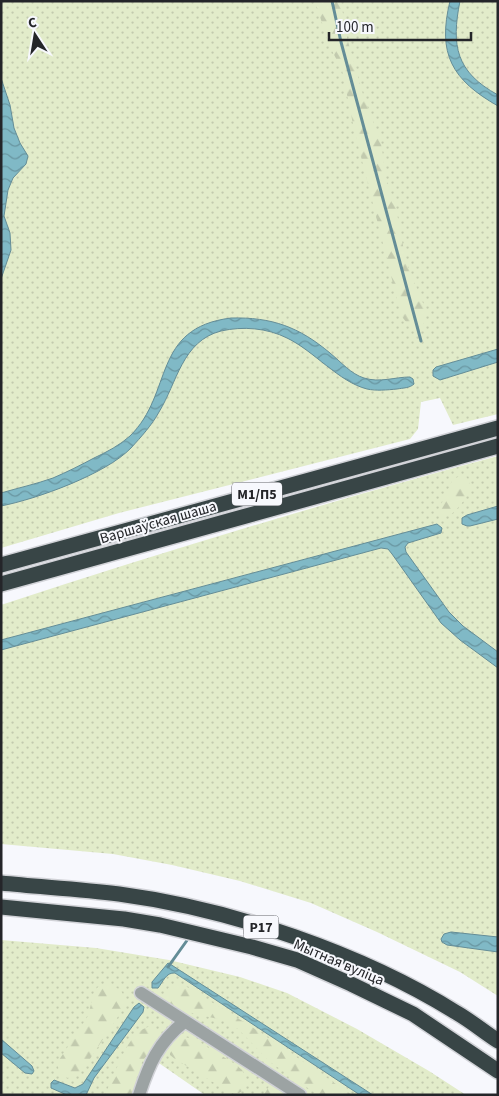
<svg xmlns="http://www.w3.org/2000/svg" width="499" height="1096" font-family="'Source Sans 3',sans-serif">
<defs>
<pattern id="grass-dots" width="8" height="8" patternUnits="userSpaceOnUse" patternTransform="scale(1.25)"><rect width="8" height="8" fill="#e2ecca"/><path d="M2 2h.1M6 6h.1" fill="none" stroke="#c2caae" stroke-width="1.8" stroke-linecap="round"/></pattern>
<pattern id="forest-firs" width="22" height="20" patternUnits="userSpaceOnUse" patternTransform="scale(1.25)"><rect width="22" height="20" fill="#e2ecca"/><path d="M5 1l3.5 6h-7zM16 11l3.5 6h-7z" fill="#c2caae"/></pattern>
<pattern id="water-waves" width="16" height="10" patternUnits="userSpaceOnUse" patternTransform="scale(1.25)"><rect width="16" height="10" fill="#80b9c6"/><path d="M0 5q4-4 8 0t8 0" fill="none" stroke="#6996a1"/></pattern>
</defs>
<rect width="100%" height="100%" fill="#f7f8fd"/>
<g fill="url(#grass-dots)">
<polygon points="1,1 498,1 498,414 453,425 440,398 421,402 418,429 410,439 119,513 1,548"/>
<path d="M498,456V996L460,972L377,932L311,903L240,881L172,865L113,854L1,844V605C165,551 331,501 498,456Z"/>
<polygon points="1,940 96,948 169,960 240,977 287,993 357,1029 429,1071 466,1095 205,1095 153,1059 139,1095 1,1095"/>
</g>
<g fill="url(#forest-firs)">
<path d="M315,1L341,2L347,38L364,98L381,142L386,178L396,208L406,262L425,308C429,330 413,335 401,315L354,129L342,70L329,45Z"/>
<path d="M463,475C480,484 460,508 450,515L441,514L439,509L452,481L459,476Z"/>
<path d="M106,984C120,987 129,995 123,1009L84,1068L79,1073L68,1078L63,1076L59,1072L58,1066L59,1060L88,1016L94,992L98,987Z"/>
<polygon points="176,984 187,987 252,1027 352,1095 318,1095 270,1062 238,1029 222,1020 179,1010 168,1002 165,997 165,992 171,985"/>
<path d="M152,1026C170,1037 147,1052 141,1064C137,1074 135,1084 133,1095H104C117,1076 125,1030 152,1026Z"/>
<polygon points="179,1036 194,1039 235,1064 242,1070 246,1077 244,1090 239,1093 231,1093 175,1059 170,1055 169,1044"/>
<polygon points="271,1084 287,1095 263,1095"/>
</g>
<g fill="url(#water-waves)" stroke="#648d97">
<path d="M450,1H460C451,46 456,72 498,95V106C452,80 437,54 450,1Z"/>
<polygon points="1,78 10,105 14,128 20,143 28,156 26,164 13,178 8,190 4,216 10,233 11,250 1,279"/>
<path d="M231,318C272,317 299,327 330,353C341,362 351,374 364,378C380,383 395,377 410,377L413,379L414,384C410,388 403,388 397,389C387,390 376,391 367,389C339,382 314,351 287,338C267,328 243,326 221,331C182,341 177,383 159,412C152,425 141,437 131,448C106,474 37,499 1,506V493C18,488 36,484 53,478C67,472 81,465 94,458C107,452 120,445 130,436C174,393 151,328 231,318Z"/>
<polygon points="498,349 498,362 440,380 433,376 433,370 436,367"/>
<polygon points="498,506 498,519 470,526 467,526 462,524 462,518 467,515"/>
<polygon points="437,524 442,528 441,533 408,543 405,547 406,552 449,612 463,626 498,652 498,668 460,640 441,623 392,554 388,549 381,548 1,650 1,640"/>
<polygon points="451,932 498,937 498,952 447,945 442,942 441,939 444,934"/>
<path d="M168,963L170,964L373,1095H360L175,973C166,972 163,982 158,988H152V982Z"/>
<polygon points="139,1003 144,1007 143,1012 94,1078 86,1095 67,1095 51,1088 51,1083 54,1080 75,1088 83,1084 134,1007"/>
<polygon points="1,1039 32,1066 34,1071 32,1074 25,1073 1,1053"/>
</g>
<g fill="none" stroke-linecap="round" stroke-linejoin="round">
<g stroke="#648d97" stroke-width="3">
<polyline points="332,1 341,42 421,341"/>
<polyline points="168,967 188,939"/>
</g>
<g stroke="#d1d2d7" stroke-width="15">
<g id="minor">
<polyline points="141,993 300,1095"/>
<path d="M139,1095C149,1064 158,1043 184,1022"/>
</g>
</g>
<g stroke="#d1d2d7" stroke-width="18">
<g id="highway">
<polyline points="1,565 498,428"/>
<polyline points="1,584 498,446"/>
<path d="M1,883C40,887 80,889 119,894C231,909 361,953 457,1013C471,1021 484,1032 498,1041"/>
<polyline points="1,907 124,919 160,925 252,947 297,960 351,984 413,1014 498,1071"/>
</g>
</g>
<use href="#minor" stroke="#9ca3a3" stroke-width="12"/>
<use href="#highway" stroke="#384546" stroke-width="15"/>
</g>
<g text-anchor="middle" stroke-width="4" stroke-linejoin="round" paint-order="stroke">
<g fill="#f7f8fd" stroke="#636469" stroke-width="1">
<rect x="232" y="482.5" width="50" height="23" rx="4"/>
<rect x="243.5" y="915.5" width="35" height="23" rx="4"/>
</g>
<g font-size="14" font-weight="bold" fill="#242529">
<text x="257" y="499">М1/П5</text>
<text x="261" y="932">Р17</text>
</g>
<g font-size="15" fill="#242529" stroke="#f7f8fd">
<text transform="translate(158 522) rotate(-16)" y="5">Варшаўская шаша</text>
<text transform="translate(339 962) rotate(23)" y="5">Мытная вуліца</text>
</g>
</g>
<rect width="499" height="1096" fill="none" stroke="#242529" stroke-width="5"/>
<g transform="translate(35 35) rotate(348)" stroke="#f7f8fd" stroke-width="4" paint-order="stroke">
<path d="M0-4L9 19L0 12L-9 19Z" fill="#242529"/>
<text y="-8" font-size="14" font-weight="bold" text-anchor="middle" fill="#242529">С</text>
</g>
<path d="M329 32v8h142v-8" fill="none" stroke="#242529" stroke-width="2.5"/>
<text x="336" y="32" font-size="15" fill="#242529" stroke="#f7f8fd" stroke-width="4" paint-order="stroke">100 m</text>
</svg>
